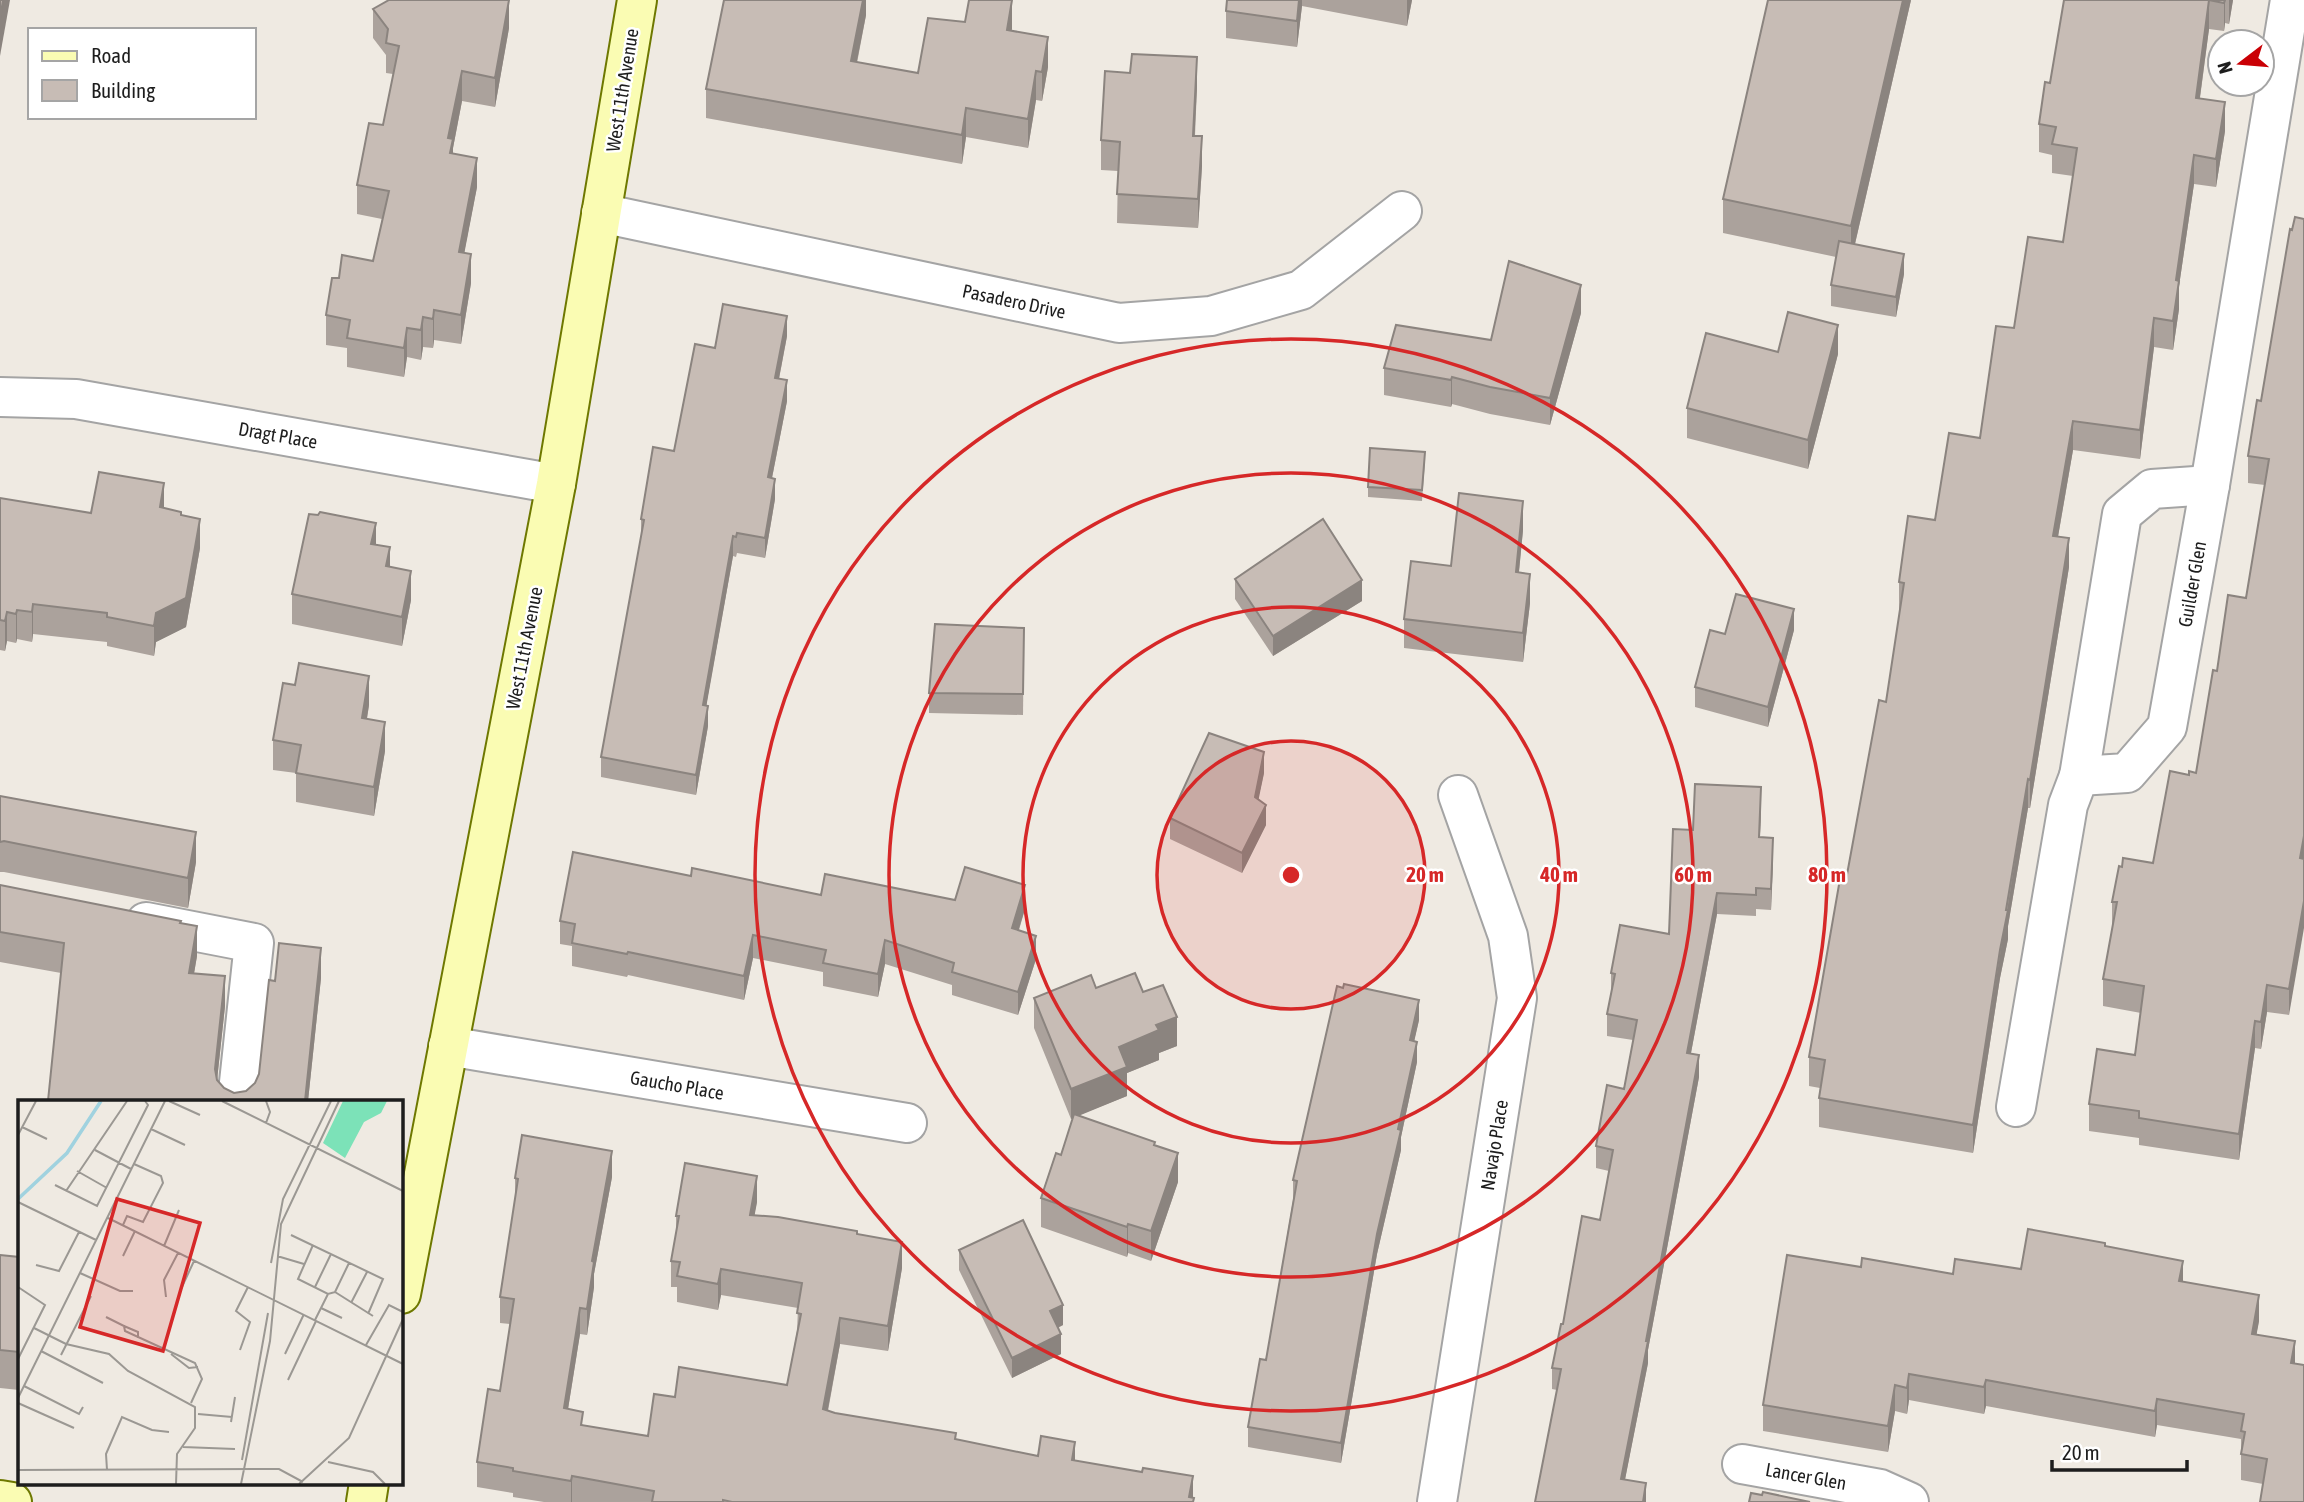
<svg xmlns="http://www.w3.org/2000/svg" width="2304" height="1502" font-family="'Asap Condensed',sans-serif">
<rect width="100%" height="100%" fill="#efeae2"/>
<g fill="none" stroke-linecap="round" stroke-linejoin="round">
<g stroke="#a4a4a4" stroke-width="42">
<g id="street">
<polyline points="601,213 1119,323 1211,316 1301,290 1402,211"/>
<polyline points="0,397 76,399 556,484"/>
<polyline points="2079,776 2122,514 2152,489 2210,485"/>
<polyline points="146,922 254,943 237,1101"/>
<polyline points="448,1046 907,1123"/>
<polyline points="2016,1107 2068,805 2079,776 2127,773 2167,727 2210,485 2290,0"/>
<polyline points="1742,1464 1880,1489 1909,1502"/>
<polyline points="1437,1502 1517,998 1508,936 1458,795"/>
</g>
</g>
<g stroke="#6e7800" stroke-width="42">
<g id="secondary">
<polyline points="401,1294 556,484 637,0"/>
<polyline points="0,1500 12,1502"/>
<polyline points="366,1502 369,1483"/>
</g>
</g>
<use href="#street" stroke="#fff" stroke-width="38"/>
<use href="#secondary" stroke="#fafcb3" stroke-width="38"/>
</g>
<g fill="#aba29c">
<polygon points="866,0 866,15 857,63 918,73 1012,31 1048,67 1042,101 1036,100 1028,148 966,137 962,164 706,118 706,89"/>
<polygon points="1227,0 1412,0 1407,26 1302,6 1297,47 1226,38 1226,11"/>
<polygon points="1911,0 1855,244 1904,274 1896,317 1831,306 1831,285 1836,257 1723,233 1723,199"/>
<polygon points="2064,0 2233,0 2229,24 2225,23 2224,31 2209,29 2200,98 2225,131 2216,187 2194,184 2179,286 2179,309 2173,350 2154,347 2140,459 2073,450 2058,537 2069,567 2030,808 2028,808 2008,926 2008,939 2000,978 1973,1153 1819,1127 1819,1098 1820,1088 1809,1086 1809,1057 1846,880 1886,702 1900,611 1899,611 1899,582 1980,438 2014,328 2063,242 2073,176 2052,173 2052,155 2039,152 2039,124 2050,83"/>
<polygon points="373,9 509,28 495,107 462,101 453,148 453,153 477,187 464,253 471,283 461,344 434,340 433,348 423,347 421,360 407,357 404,377 347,367 347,348 326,345 326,315 339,278 373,261 382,219 357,214 357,185 383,125 393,74 386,73 386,55 373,38"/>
<polygon points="1197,87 1195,136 1202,166 1198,228 1117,223 1118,171 1101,170 1101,140"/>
<polygon points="2290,229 2289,1015 2267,1012 2261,1049 2255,1048 2239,1160 2139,1145 2139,1138 2089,1131 2089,1104 2135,1055 2141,1013 2103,1006 2103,979 2112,928 2112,902 2122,867 2153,863 2189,775 2196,773 2217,671 2246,598 2265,485 2248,483 2248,456 2261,401"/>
<polygon points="1581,313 1550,425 1490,414 1452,404 1451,407 1384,395 1384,368 1491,340"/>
<polygon points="787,336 779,379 787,401 772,478 775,499 765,558 737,553 736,557 733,556 706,706 708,726 696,795 601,777 601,757 641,538 641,519 674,451 715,348"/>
<polygon points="1778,352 1838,354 1808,469 1687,438 1687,408"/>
<polygon points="1425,462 1422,501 1368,497 1368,487"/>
<polygon points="0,498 91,513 164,508 181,515 200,548 186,627 156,642 154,656 107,646 107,642 33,634 32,642 17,639 16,643 7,641 5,651 0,650"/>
<polygon points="1523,530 1519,572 1530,603 1523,662 1404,648 1404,619 1451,566"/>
<polygon points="376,544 411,600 402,646 292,624 292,594"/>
<polygon points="1235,579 1362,601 1273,656 1235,599"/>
<polygon points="1024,628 1023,715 929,713 929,693"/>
<polygon points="1794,630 1768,727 1695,707 1695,687 1725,634"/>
<polygon points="369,705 367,719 385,751 374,816 296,802 296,773 273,770 273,740"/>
<polygon points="1264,773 1258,799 1266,825 1242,873 1170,839 1170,818"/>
<polygon points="0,796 196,862 188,908 4,872 0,872"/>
<polygon points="1761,809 1760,837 1773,859 1771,910 1756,909 1756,916 1717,914 1691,1053 1699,1077 1648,1350 1648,1363 1625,1479 1646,1502 1535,1502 1557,1390 1552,1389 1552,1368 1563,1324 1600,1220 1609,1171 1596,1168 1596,1146 1624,1089 1633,1040 1607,1036 1607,1014 1611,995 1611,973 1669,934 1693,830"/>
<polygon points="691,876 821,895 955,900 1025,909 1019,930 1036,959 1018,1015 952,995 952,985 885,964 878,997 823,986 823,972 753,958 744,1000 628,975 627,977 572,966 572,946 560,944 560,921"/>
<polygon points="0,885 181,923 197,956 194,973 225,1006 217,1080 224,1088 234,1093 246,1091 255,1083 259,1074 275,981 321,978 308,1101 48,1101 61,973 0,962"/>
<polygon points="1096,988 1143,992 1177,1046 1159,1053 1159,1060 1127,1073 1127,1096 1079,1115 1155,1145 1178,1182 1151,1261 1128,1253 1127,1257 1041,1227 1041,1198 1061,1155 1073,1118 1071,1119 1034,1028 1034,998"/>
<polygon points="1343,988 1419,1020 1414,1041 1417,1062 1401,1137 1401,1150 1377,1254 1341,1463 1248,1447 1248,1427 1266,1360 1293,1200 1293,1180"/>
<polygon points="612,1177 594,1274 594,1287 587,1335 580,1334 568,1409 583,1425 648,1436 675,1397 787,1385 797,1331 798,1308 721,1295 718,1310 677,1302 677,1287 671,1287 671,1261 676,1234 676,1216 757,1202 754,1215 857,1234 902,1268 888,1351 840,1344 828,1411 956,1440 1038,1456 1075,1461 1193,1497 1194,1502 544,1502 513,1497 513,1493 477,1487 477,1462 500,1391 510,1324 500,1323 500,1297 515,1200 515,1178"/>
<polygon points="2105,1246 2183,1282 2259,1321 2256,1335 2295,1341 2263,1484 2241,1480 2241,1439 2157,1425 2155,1437 1986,1406 1984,1414 1909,1400 1907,1414 1895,1411 1888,1452 1763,1431 1763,1405 1861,1267 1953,1274 2021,1269"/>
<polygon points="959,1250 1063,1325 1058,1328 1061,1354 1012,1378 959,1270"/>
<polygon points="0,1255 19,1257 19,1390 0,1388"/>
</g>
<g fill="#8b847f">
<polygon points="3,0 10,0 0,56 0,19"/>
<polygon points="509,0 509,28 495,107 495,78"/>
<polygon points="863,0 866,0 866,15 851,91 851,61"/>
<polygon points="1012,0 1012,29 1007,59 1007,30"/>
<polygon points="1299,0 1302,0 1302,6 1297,47 1297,21"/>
<polygon points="1407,0 1412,0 1407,26"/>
<polygon points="1903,0 1911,0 1851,261 1851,226"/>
<polygon points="2209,0 2209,29 2196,126 2196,98"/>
<polygon points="2225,0 2225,23 2224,31 2224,3"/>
<polygon points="2229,0 2233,0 2229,24"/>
<polygon points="1048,37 1048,67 1042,101 1042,72"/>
<polygon points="1197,57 1197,87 1193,165 1193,136"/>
<polygon points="462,71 462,101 453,148 453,169 448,138"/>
<polygon points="1036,71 1036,100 1028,148 1028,119"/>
<polygon points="2225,102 2225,131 2216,187 2216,159"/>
<polygon points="966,108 966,137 962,164 962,135"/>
<polygon points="1202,136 1202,166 1198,228 1198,199"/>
<polygon points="2194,155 2194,184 2179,286 2179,309 2173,350 2173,321 2176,280"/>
<polygon points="477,158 477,187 459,281 459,252"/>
<polygon points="471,254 471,283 461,344 461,315"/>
<polygon points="1904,254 1904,274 1896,317 1896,297"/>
<polygon points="1581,285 1581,313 1550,425 1550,398"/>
<polygon points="434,310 434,340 433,348 433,319"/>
<polygon points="787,316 787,336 775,399 775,378"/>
<polygon points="423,317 423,347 421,360 421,330"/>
<polygon points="2154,318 2154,347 2140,459 2140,430"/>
<polygon points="1838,325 1838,354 1808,469 1808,440"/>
<polygon points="407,328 407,357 404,377 404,348"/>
<polygon points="1452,377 1452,404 1451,407 1451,380"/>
<polygon points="787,380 787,401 768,498 768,477"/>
<polygon points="2073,421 2073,450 2053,565 2053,536"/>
<polygon points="775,479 775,499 765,558 765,538"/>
<polygon points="164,483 164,513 160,507"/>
<polygon points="1523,501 1523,530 1516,601 1516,572"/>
<polygon points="200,519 200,548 186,627 156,642 154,656 154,626 156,613"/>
<polygon points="376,523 376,552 371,544"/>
<polygon points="733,536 733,556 703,725 703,705"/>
<polygon points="2069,538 2069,567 2030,808 2030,780"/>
<polygon points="390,547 390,577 386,566"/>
<polygon points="411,571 411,600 402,646 402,617"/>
<polygon points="1530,574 1530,603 1523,662 1523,633"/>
<polygon points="1362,580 1362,601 1273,656 1273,636"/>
<polygon points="33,604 33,634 32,642 32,612"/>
<polygon points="1794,609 1794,630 1768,727 1768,707"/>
<polygon points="17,610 17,639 16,643 16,614"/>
<polygon points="7,612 7,641 5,651 5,621"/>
<polygon points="369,676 369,705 362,747 362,718"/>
<polygon points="708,706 708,726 696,795 696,775"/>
<polygon points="385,722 385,751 374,816 374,787"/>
<polygon points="1264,752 1264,773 1255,817 1255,797"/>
<polygon points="2028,779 2028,808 2008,926 2008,939 2000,978 1973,1153 1973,1125"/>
<polygon points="1761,787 1761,809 1759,858 1759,837"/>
<polygon points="1266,805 1266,825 1242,873 1242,853"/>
<polygon points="196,832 196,862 188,908 188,878"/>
<polygon points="2304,836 2304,863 2300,858"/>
<polygon points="1773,838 1773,859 1771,910 1771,889"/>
<polygon points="1025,885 1025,909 1012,951 1012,928"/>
<polygon points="1717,893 1717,914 1687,1074 1687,1053"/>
<polygon points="2304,901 2304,928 2289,1015 2289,989"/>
<polygon points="197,926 197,956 189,1003 189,973"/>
<polygon points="753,935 753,958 744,1000 744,976"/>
<polygon points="1036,936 1036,959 1018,1015 1018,992"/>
<polygon points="885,940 885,964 878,997 878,974"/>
<polygon points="321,948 321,978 308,1101 305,1101"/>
<polygon points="225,976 225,1006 215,1099 215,1069"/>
<polygon points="2267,985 2267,1012 2261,1049 2261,1022"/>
<polygon points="1419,1000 1419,1020 1410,1060 1410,1040"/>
<polygon points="1177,1017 1177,1046 1159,1053 1159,1060 1127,1073 1127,1096 1071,1119 1071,1089 1119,1047 1156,1025"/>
<polygon points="2255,1021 2255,1048 2239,1160 2239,1134"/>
<polygon points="1417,1042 1417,1062 1401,1137 1401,1150 1377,1254 1341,1463 1341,1443 1377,1234"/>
<polygon points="1699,1055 1699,1077 1648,1350 1648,1363 1621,1500 1621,1479"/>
<polygon points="612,1151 612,1177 594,1274 594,1287 587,1335 587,1309 592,1261"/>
<polygon points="1178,1153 1178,1182 1151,1261 1151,1231"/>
<polygon points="757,1176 757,1202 750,1241 750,1215"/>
<polygon points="1128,1224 1128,1253 1127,1257 1127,1227"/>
<polygon points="902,1242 902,1268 888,1351 888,1326"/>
<polygon points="2183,1261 2183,1287 2179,1281"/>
<polygon points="721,1269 721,1295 718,1310 718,1284"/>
<polygon points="2259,1295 2259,1321 2252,1360 2252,1334"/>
<polygon points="1063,1305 1063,1325 1050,1331 1050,1311"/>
<polygon points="580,1308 580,1334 564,1434 564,1408"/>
<polygon points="840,1318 840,1344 823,1435 823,1409"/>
<polygon points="1061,1334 1061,1354 1012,1378 1012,1358"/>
<polygon points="2295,1341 2295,1367 2291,1363"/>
<polygon points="1909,1374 1909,1400 1907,1414 1907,1388"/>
<polygon points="1986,1380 1986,1406 1984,1414 1984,1387"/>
<polygon points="1895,1385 1895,1411 1888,1452 1888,1426"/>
<polygon points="2157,1399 2157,1425 2155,1437 2155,1411"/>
<polygon points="1075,1442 1075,1468 1072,1460"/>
<polygon points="572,1476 572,1502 571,1502 571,1481"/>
<polygon points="1193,1476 1193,1502 1189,1497"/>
<polygon points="1646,1483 1646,1502 1643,1502"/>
</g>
<g fill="#c7bcb5" stroke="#8b847f" stroke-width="2">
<polygon points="0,0 3,0 0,19"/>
<polygon points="389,0 509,0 495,78 462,71 448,138 453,139 450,153 477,158 459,252 471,254 461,315 434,310 433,319 423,317 421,330 407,328 404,348 347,338 350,320 326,315 332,278 339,278 342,255 373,261 389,191 357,185 369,123 383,125 399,46 386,43 388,29 373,9"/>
<polygon points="724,0 863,0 851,61 918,73 928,18 965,22 969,0 1012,0 1007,30 1048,37 1042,72 1036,71 1028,119 966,108 962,135 706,89"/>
<polygon points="1227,0 1299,0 1297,21 1226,11"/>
<polygon points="1768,0 1903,0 1851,226 1723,199"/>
<polygon points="2064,0 2225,0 2224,3 2209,0 2196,98 2225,102 2216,159 2194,155 2176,280 2179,281 2173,321 2154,318 2140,430 2073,421 2053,536 2069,538 2030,780 2028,779 2006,910 2008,910 2000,950 1973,1125 1819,1098 1825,1060 1809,1057 1840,879 1846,880 1879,700 1886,702 1904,583 1899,582 1908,516 1935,520 1949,433 1980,438 1996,326 2014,328 2028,237 2063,242 2077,148 2052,144 2056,127 2039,124 2045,82 2050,83"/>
<polygon points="1132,54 1197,57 1193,136 1202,136 1198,199 1117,194 1120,142 1101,140 1105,71 1130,73"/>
<polygon points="2295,217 2304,219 2304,836 2300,858 2304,859 2304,901 2289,989 2267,985 2261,1022 2255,1021 2239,1134 2139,1118 2139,1111 2089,1104 2097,1049 2135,1055 2144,986 2103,979 2117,902 2112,902 2119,866 2122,867 2123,858 2153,863 2170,771 2189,775 2189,771 2196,773 2213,670 2217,671 2228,595 2246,598 2269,459 2248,456 2257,400 2261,401 2290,229 2292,230"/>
<polygon points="1839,241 1904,254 1896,297 1831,285"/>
<polygon points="1509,261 1581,285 1550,398 1490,387 1452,377 1451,380 1384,368 1396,325 1491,340"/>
<polygon points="723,304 787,316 775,378 787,380 768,477 775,479 765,538 737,533 736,537 733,536 703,705 708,706 696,775 601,757 644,520 641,519 653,447 674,451 695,344 715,348"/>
<polygon points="1788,312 1838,325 1808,440 1687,408 1706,333 1778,352"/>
<polygon points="1370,448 1425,452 1422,490 1368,487"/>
<polygon points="99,472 164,483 160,507 181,512 181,515 200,519 186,598 156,613 154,626 107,617 107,613 33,604 32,612 17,610 16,614 7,612 5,621 0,620 0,498 91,513"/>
<polygon points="1459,493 1523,501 1516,572 1530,574 1523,633 1404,619 1411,561 1451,566"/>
<polygon points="320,512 376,523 371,544 390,547 386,566 411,571 402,617 292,594 309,514 318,515"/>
<polygon points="1323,519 1362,580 1273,636 1235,579"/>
<polygon points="1736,594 1794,609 1768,707 1695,687 1710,630 1725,634"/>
<polygon points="935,624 1024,628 1023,694 929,693"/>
<polygon points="299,663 369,676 362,718 385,722 374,787 296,773 301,745 273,740 283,683 295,685"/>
<polygon points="1209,733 1264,752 1255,797 1266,805 1242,853 1170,818"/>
<polygon points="1695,784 1761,787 1759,837 1773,838 1771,889 1756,888 1756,895 1717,893 1687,1053 1699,1055 1646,1341 1648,1341 1621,1479 1646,1483 1643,1502 1535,1502 1561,1369 1552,1368 1561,1324 1563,1324 1582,1216 1600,1220 1613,1150 1596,1146 1607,1085 1624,1089 1637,1020 1607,1014 1615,974 1611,973 1620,925 1669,934 1673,829 1693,830"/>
<polygon points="0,796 196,832 188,878 4,841 0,842"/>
<polygon points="573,852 691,876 692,868 821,895 825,874 955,900 965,867 1025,885 1012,928 1036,936 1018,992 952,972 954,963 885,940 878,974 823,963 826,950 753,935 744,976 628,952 627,954 572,943 575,924 560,921"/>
<polygon points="0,885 181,921 180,923 197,926 189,973 225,976 215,1069 217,1080 224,1088 234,1093 246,1091 255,1083 259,1074 269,980 275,981 279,943 321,948 305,1101 48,1101 64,943 0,932"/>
<polygon points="1135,973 1143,992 1163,985 1177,1017 1156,1025 1159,1030 1119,1047 1127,1067 1071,1089 1034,998 1091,975 1096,988"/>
<polygon points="1344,984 1419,1000 1410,1040 1417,1042 1398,1129 1401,1130 1377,1234 1341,1443 1248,1427 1260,1359 1266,1360 1297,1181 1293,1180 1337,986 1343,988"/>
<polygon points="1074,1114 1155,1142 1154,1145 1178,1153 1151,1231 1128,1224 1127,1227 1041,1198 1056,1153 1061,1155"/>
<polygon points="522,1135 612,1151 592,1261 594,1262 587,1309 580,1308 564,1408 583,1412 581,1425 648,1436 654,1394 675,1397 679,1367 787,1385 801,1314 797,1313 802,1283 721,1269 718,1284 677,1276 680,1262 671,1261 679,1216 676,1216 685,1163 757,1176 750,1215 778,1217 857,1231 857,1234 902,1242 888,1326 840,1318 823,1409 835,1413 956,1433 955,1439 1038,1456 1041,1436 1075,1442 1072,1460 1142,1472 1143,1468 1193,1476 1189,1497 1194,1498 1193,1502 732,1502 723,1500 723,1502 652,1502 654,1491 572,1476 571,1481 513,1471 513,1468 477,1462 488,1389 500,1391 514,1299 500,1297 518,1179 515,1178"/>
<polygon points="1023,1220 1063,1305 1050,1311 1061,1334 1012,1358 959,1250"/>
<polygon points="2028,1229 2105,1243 2105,1246 2183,1261 2179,1281 2259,1295 2252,1334 2295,1341 2291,1363 2304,1365 2304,1502 2260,1502 2267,1459 2241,1454 2245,1432 2241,1431 2244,1414 2157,1399 2155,1411 1986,1380 1984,1387 1909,1374 1907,1388 1895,1385 1888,1426 1763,1405 1787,1255 1861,1267 1862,1258 1953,1274 1955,1259 2021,1269"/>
<polygon points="0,1255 19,1257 19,1352 0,1350"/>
<polygon points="1763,1492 1810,1502 1749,1502 1751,1493 1762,1495"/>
</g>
<circle cx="1291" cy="875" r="134" fill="#d62828" fill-opacity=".12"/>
<g fill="none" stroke="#d62828" stroke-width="3.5">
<circle cx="1291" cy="875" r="134"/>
<circle cx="1291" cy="875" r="268"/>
<circle cx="1291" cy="875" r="402"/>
<circle cx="1291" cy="875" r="536"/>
</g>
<g text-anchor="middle" stroke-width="5" stroke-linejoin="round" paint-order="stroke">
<g font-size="19" fill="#1d1d1d" stroke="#fff">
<text transform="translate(622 90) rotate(-81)" y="7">West 11th Avenue</text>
<text transform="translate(1014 301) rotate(12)" y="7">Pasadero Drive</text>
<text transform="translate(278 435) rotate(10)" y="7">Dragt Place</text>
<text transform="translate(2192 584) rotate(-80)" y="7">Guilder Glen</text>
<text transform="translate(524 648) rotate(-79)" y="7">West 11th Avenue</text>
<text transform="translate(677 1085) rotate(10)" y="7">Gaucho Place</text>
<text transform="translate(1494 1145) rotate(-81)" y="7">Navajo Place</text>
<text transform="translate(1806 1476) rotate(10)" y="7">Lancer Glen</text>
</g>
</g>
<g transform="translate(18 1100)">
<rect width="385" height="385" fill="#efeae2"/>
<path d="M325,1H369L363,13L346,22L327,58L305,43Z" fill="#7ce2b8"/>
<path fill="none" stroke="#a0d2df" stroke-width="3.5" d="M0,99L49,53L83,1"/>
<path fill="none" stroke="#9b9893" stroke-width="2" d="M151,1L182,15M204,1L385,91M248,1L252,12L248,23M4,27L29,39M133,29L167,45M0,35L18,1M77,50L113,69M59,71L89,88M37,85L79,106L130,5L127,1M48,91L109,1M0,102L78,140M90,118L385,264M105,125L109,116L125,122L145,83L143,76L116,64M273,135L365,179L350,214M295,145L280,179L310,194L317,192L355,216M146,146L161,110M105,156L117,131M259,156L286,164M253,163L265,99L313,1M18,165L41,171L61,132M62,173L102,191H115M0,187L27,205L0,259M297,187L313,154M163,189L176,161M317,192L331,163M148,197L146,180L160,153M333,203L349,172M303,208L324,218M88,217L106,226L107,231L177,263L184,279L173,303M297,220L310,194M106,226L120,232V238M16,228L48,244L91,254L110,271L177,307V328L159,354L158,384M348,245L371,205L385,212M222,250L232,222L218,211L230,187M23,251L85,283M153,254L171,268L180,267M267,254L286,214M43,255L73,196M270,280L298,221M6,286L61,314L65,307M0,298L147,1M0,303L56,328M180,314L214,317M213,322L217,297M165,347L217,349M224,360L250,213M310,362L355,372L367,384M0,370L261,369L285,382M89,370L88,354L104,317L134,330L151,332M223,384L252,241L263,124L321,1M281,384L331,338L385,219"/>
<path fill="#d62828" fill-opacity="0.15" stroke="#d62828" stroke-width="3.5" d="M99,99L182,123L145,251L62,227Z"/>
<rect width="385" height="385" fill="none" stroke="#1d1d1d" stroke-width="3.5"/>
</g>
<circle cx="1291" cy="875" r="10" fill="#d62828" stroke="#fff" stroke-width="3.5"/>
<g font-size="21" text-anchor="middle" font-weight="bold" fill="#d62828" stroke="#fff" stroke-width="5" stroke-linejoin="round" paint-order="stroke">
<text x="1425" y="882">20 m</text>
<text x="1559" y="882">40 m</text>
<text x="1693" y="882">60 m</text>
<text x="1827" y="882">80 m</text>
</g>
<rect x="28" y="28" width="228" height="91" fill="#ffffff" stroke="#a5a5a5" stroke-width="2"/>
<rect x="42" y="51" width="35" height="10" fill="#fafcb3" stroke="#a5a5a5" stroke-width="2"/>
<text x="91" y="63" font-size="21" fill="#1d1d1d">Road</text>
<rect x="42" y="80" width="35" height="21" fill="#c7bcb5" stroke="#a5a5a5" stroke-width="2"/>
<text x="91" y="98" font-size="21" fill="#1d1d1d">Building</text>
<g transform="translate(2241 63) rotate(254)"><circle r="33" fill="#ffffff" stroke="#a5a5a5" stroke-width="2"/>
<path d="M0-5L12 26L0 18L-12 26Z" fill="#ca0005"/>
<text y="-10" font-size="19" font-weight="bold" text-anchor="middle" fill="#1d1d1d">N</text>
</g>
<path d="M2052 1460v10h135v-10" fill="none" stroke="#1d1d1d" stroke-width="3.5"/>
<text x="2062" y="1460" font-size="21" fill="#1d1d1d" stroke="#ffffff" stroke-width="5" paint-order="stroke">20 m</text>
</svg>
